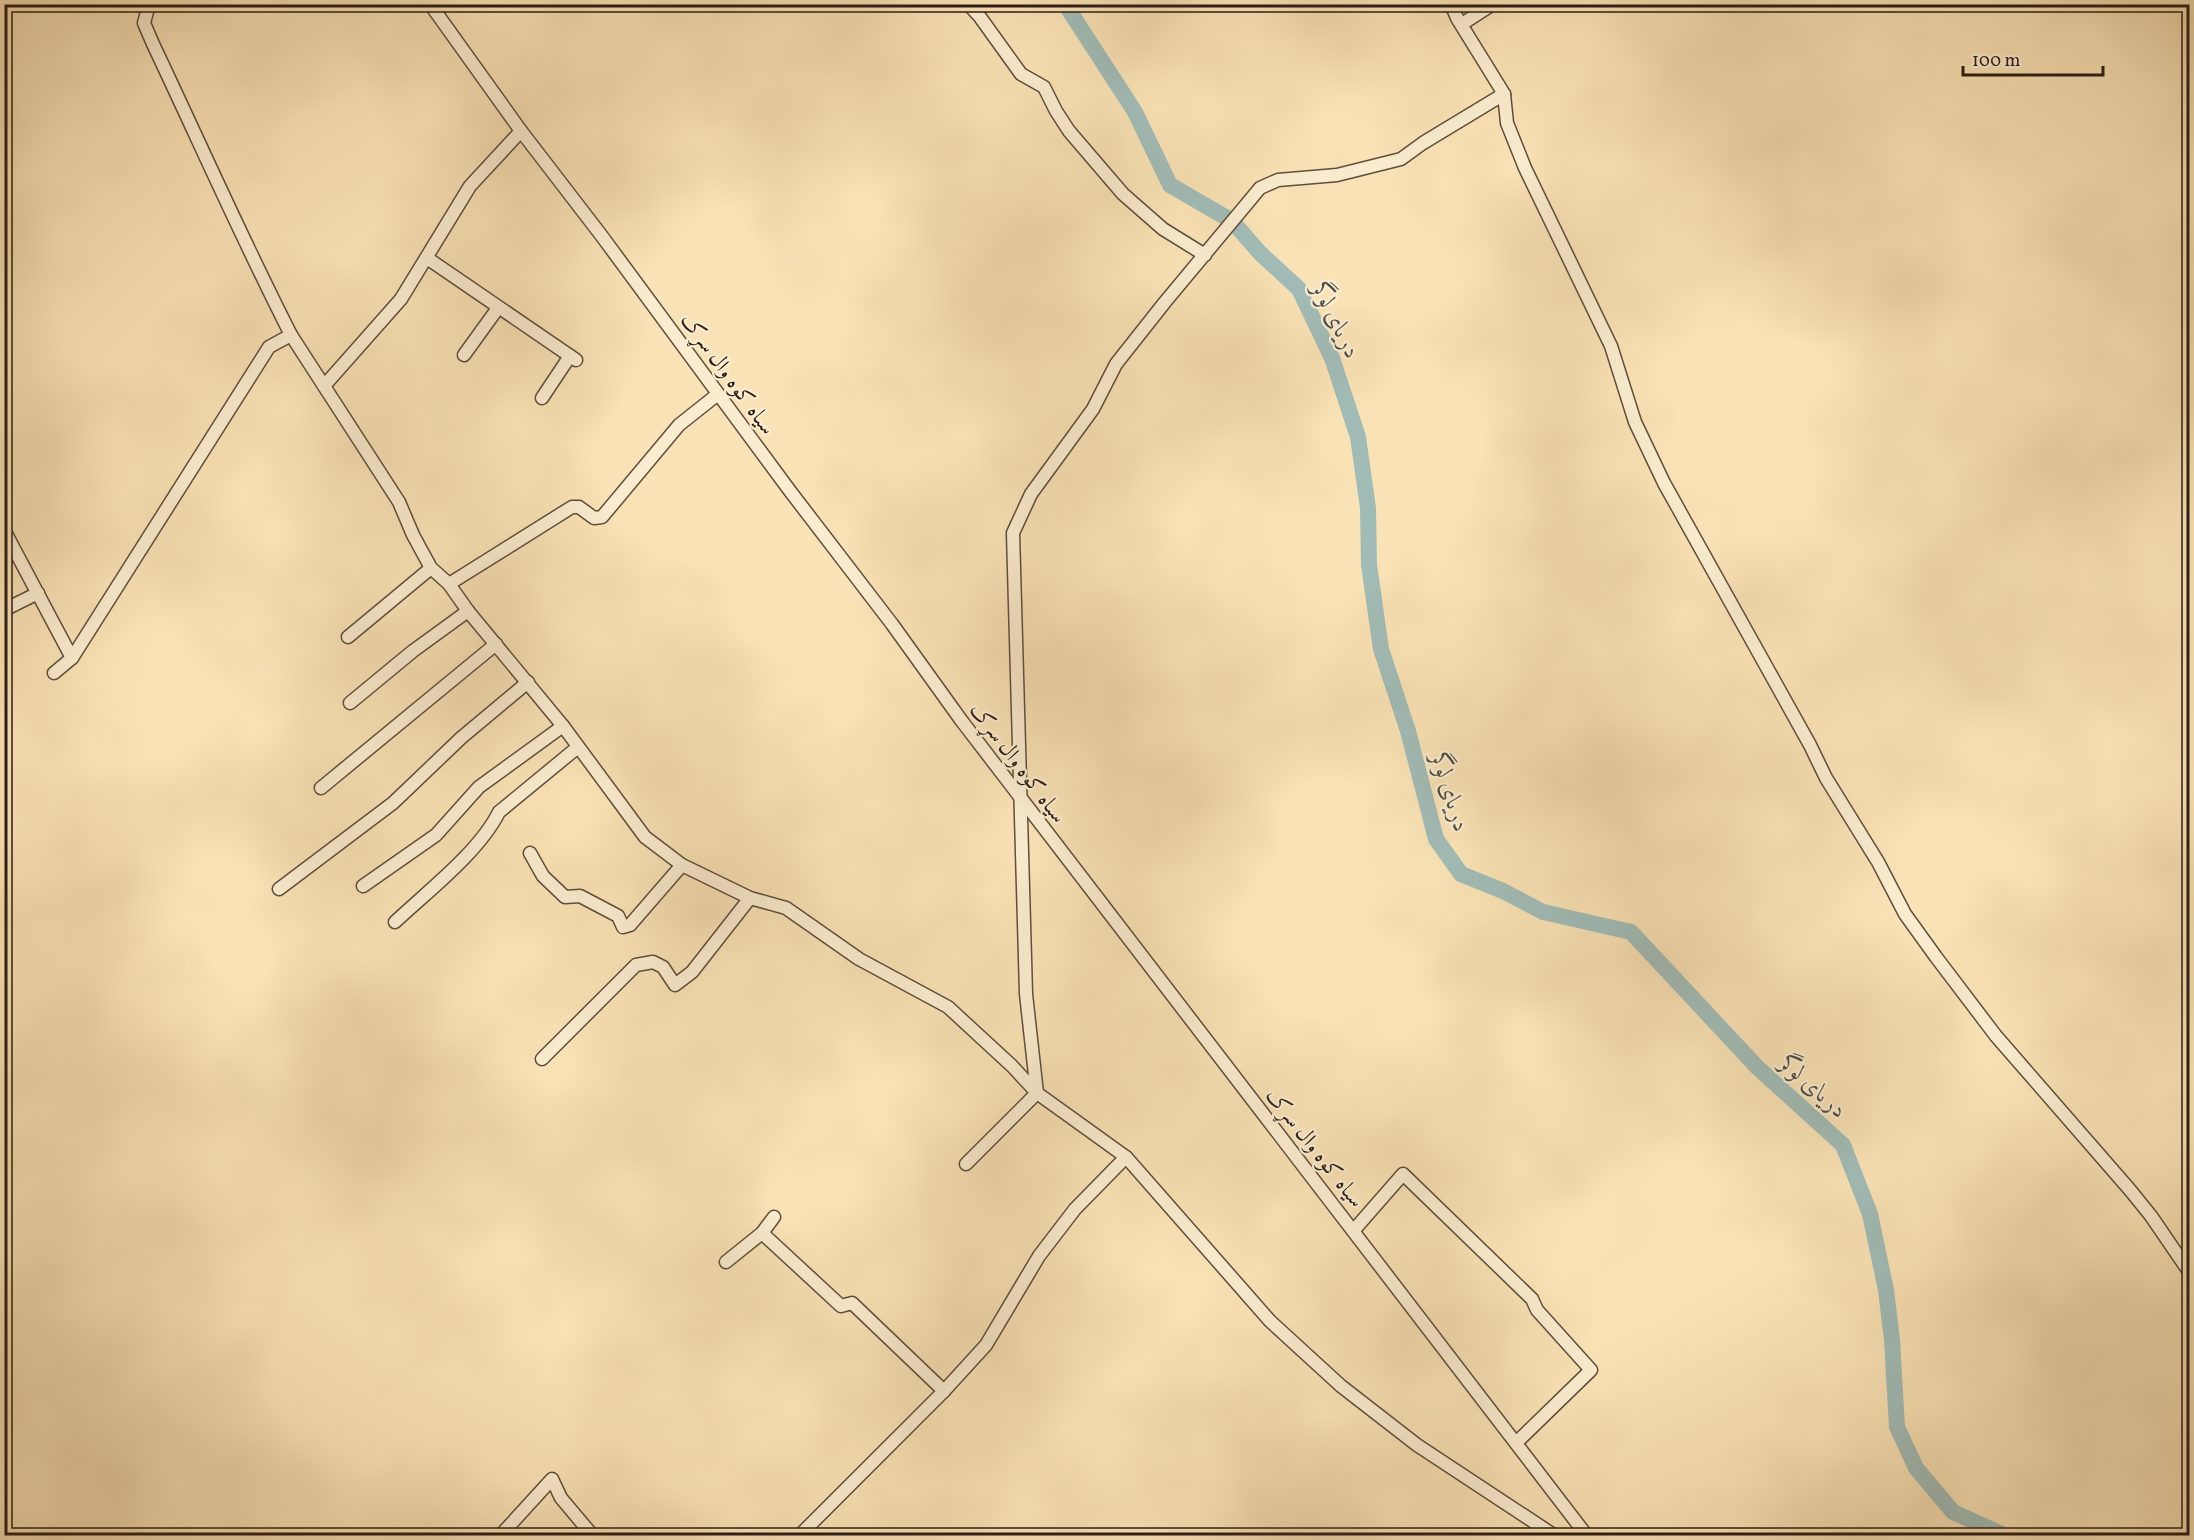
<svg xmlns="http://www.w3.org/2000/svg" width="2194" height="1540" font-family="Vollkorn,Amiri,serif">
<rect width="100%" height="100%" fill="#f9e2b5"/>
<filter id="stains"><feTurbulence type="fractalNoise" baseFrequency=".00333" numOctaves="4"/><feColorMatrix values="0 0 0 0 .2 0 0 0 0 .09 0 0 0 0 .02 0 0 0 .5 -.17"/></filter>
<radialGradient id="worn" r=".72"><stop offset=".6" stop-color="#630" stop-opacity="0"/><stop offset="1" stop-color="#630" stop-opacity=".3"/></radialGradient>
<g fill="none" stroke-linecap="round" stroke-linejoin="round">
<polyline stroke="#a1bcb7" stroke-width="16" points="1065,4 1135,112 1170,185 1232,221 1260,253 1299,289 1332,358 1358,437 1368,508 1369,565 1381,649 1408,731 1436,839 1461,874 1503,891 1543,912 1631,932 1757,1067 1843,1145 1870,1214 1886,1290 1892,1340 1897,1427 1916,1468 1953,1512 2006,1536"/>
<g stroke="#5e4e3d" stroke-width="15">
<g id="minor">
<path d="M149,4L144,23L153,44C199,141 242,239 291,335"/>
<polyline points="430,4 521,131 601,235 790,491 892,624 961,720 1587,1536"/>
<polyline points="968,4 980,17 1021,74 1044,87 1056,111 1069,131 1123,194 1163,229 1205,255"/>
<polyline points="1451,4 1457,18 1504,94 1507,123 1525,168 1611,346 1635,422 1664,483 1810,745 1826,778 1878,862 1905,914 1936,957 1996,1036 2130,1190 2151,1216 2190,1273"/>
<polyline points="4,10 9,4"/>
<polyline points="1462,24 1493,4"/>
<polyline points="427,258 576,360"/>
<polyline points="464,355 498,308"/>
<polyline points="324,386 401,299 470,186 521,131"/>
<polyline points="542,398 570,356"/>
<polyline points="4,530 72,658"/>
<polyline points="449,584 572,507 579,507 594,518 602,517 679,425 718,394"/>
<polyline points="4,610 38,593"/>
<polyline points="348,637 431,568"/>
<polyline points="54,673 72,658 269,347 291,335 399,502 413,535 431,568 449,584 468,611 563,726 645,837 682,865 750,898 786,908 859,959 948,1007 1012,1066 1037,1093 1126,1157 1270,1321 1341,1386 1417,1445 1555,1536"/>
<polyline points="350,703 413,651 468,611"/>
<polyline points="321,788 496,644"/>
<polyline points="530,853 543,876 565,897 580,896 618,916 623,927 630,925 682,865"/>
<polyline points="363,886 436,835 479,787 563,726"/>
<polyline points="279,889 393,803 461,738 528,682"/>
<path d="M395,922C428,891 479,852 499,812L578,747"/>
<polyline points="542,1059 636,965 653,962 663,967 675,985 692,972 750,898"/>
<polyline points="966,1164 1037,1093 1026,994 1013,533 1031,494 1093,409 1116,364 1165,302 1260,188 1278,180 1337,175 1401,159 1423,143 1504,94"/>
<polyline points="1354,1230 1403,1174 1532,1299 1537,1310 1591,1370 1517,1442"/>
<polyline points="762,1233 841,1306 852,1303 944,1391"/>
<polyline points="726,1262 762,1233 774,1217"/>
<polyline points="500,1536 552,1479 561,1498 593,1536"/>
<polyline points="799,1536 944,1391 986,1345 1039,1256 1075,1209 1126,1157"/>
</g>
</g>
<use href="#minor" stroke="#fbeccf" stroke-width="12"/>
</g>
<g text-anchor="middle" stroke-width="4.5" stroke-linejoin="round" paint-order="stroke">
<g font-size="22" fill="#2b1d15" stroke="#fbeccf">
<text transform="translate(729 373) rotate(54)" y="8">سیاه کوه وال سړک</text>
<text transform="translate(1019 762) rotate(53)" y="8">سیاه کوه وال سړک</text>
<text transform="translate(1316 1147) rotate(52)" y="8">سیاه کوه وال سړک</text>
</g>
<g font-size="24" font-style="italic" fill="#4e4d46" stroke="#fbeccf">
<text transform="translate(1337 320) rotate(64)" y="8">دریای لوگر</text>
<text transform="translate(1451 792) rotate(73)" y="8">دریای لوگر</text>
<text transform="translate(1814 1086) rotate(42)" y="8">دریای لوگر</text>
</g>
</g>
<rect width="2194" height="1540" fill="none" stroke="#f9e2b5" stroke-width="24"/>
<rect x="6" y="6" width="2182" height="1528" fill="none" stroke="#2b1d15" stroke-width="3"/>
<rect x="12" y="12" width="2170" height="1516" fill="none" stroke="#2b1d15" stroke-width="1.5"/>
<path d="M1963 66v9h140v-9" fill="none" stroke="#2b1d15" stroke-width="3"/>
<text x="1972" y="66" font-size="18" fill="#2b1d15" stroke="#fbeccf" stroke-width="4.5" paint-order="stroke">100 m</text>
<rect width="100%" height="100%" filter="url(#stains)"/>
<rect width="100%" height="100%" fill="url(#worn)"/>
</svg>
